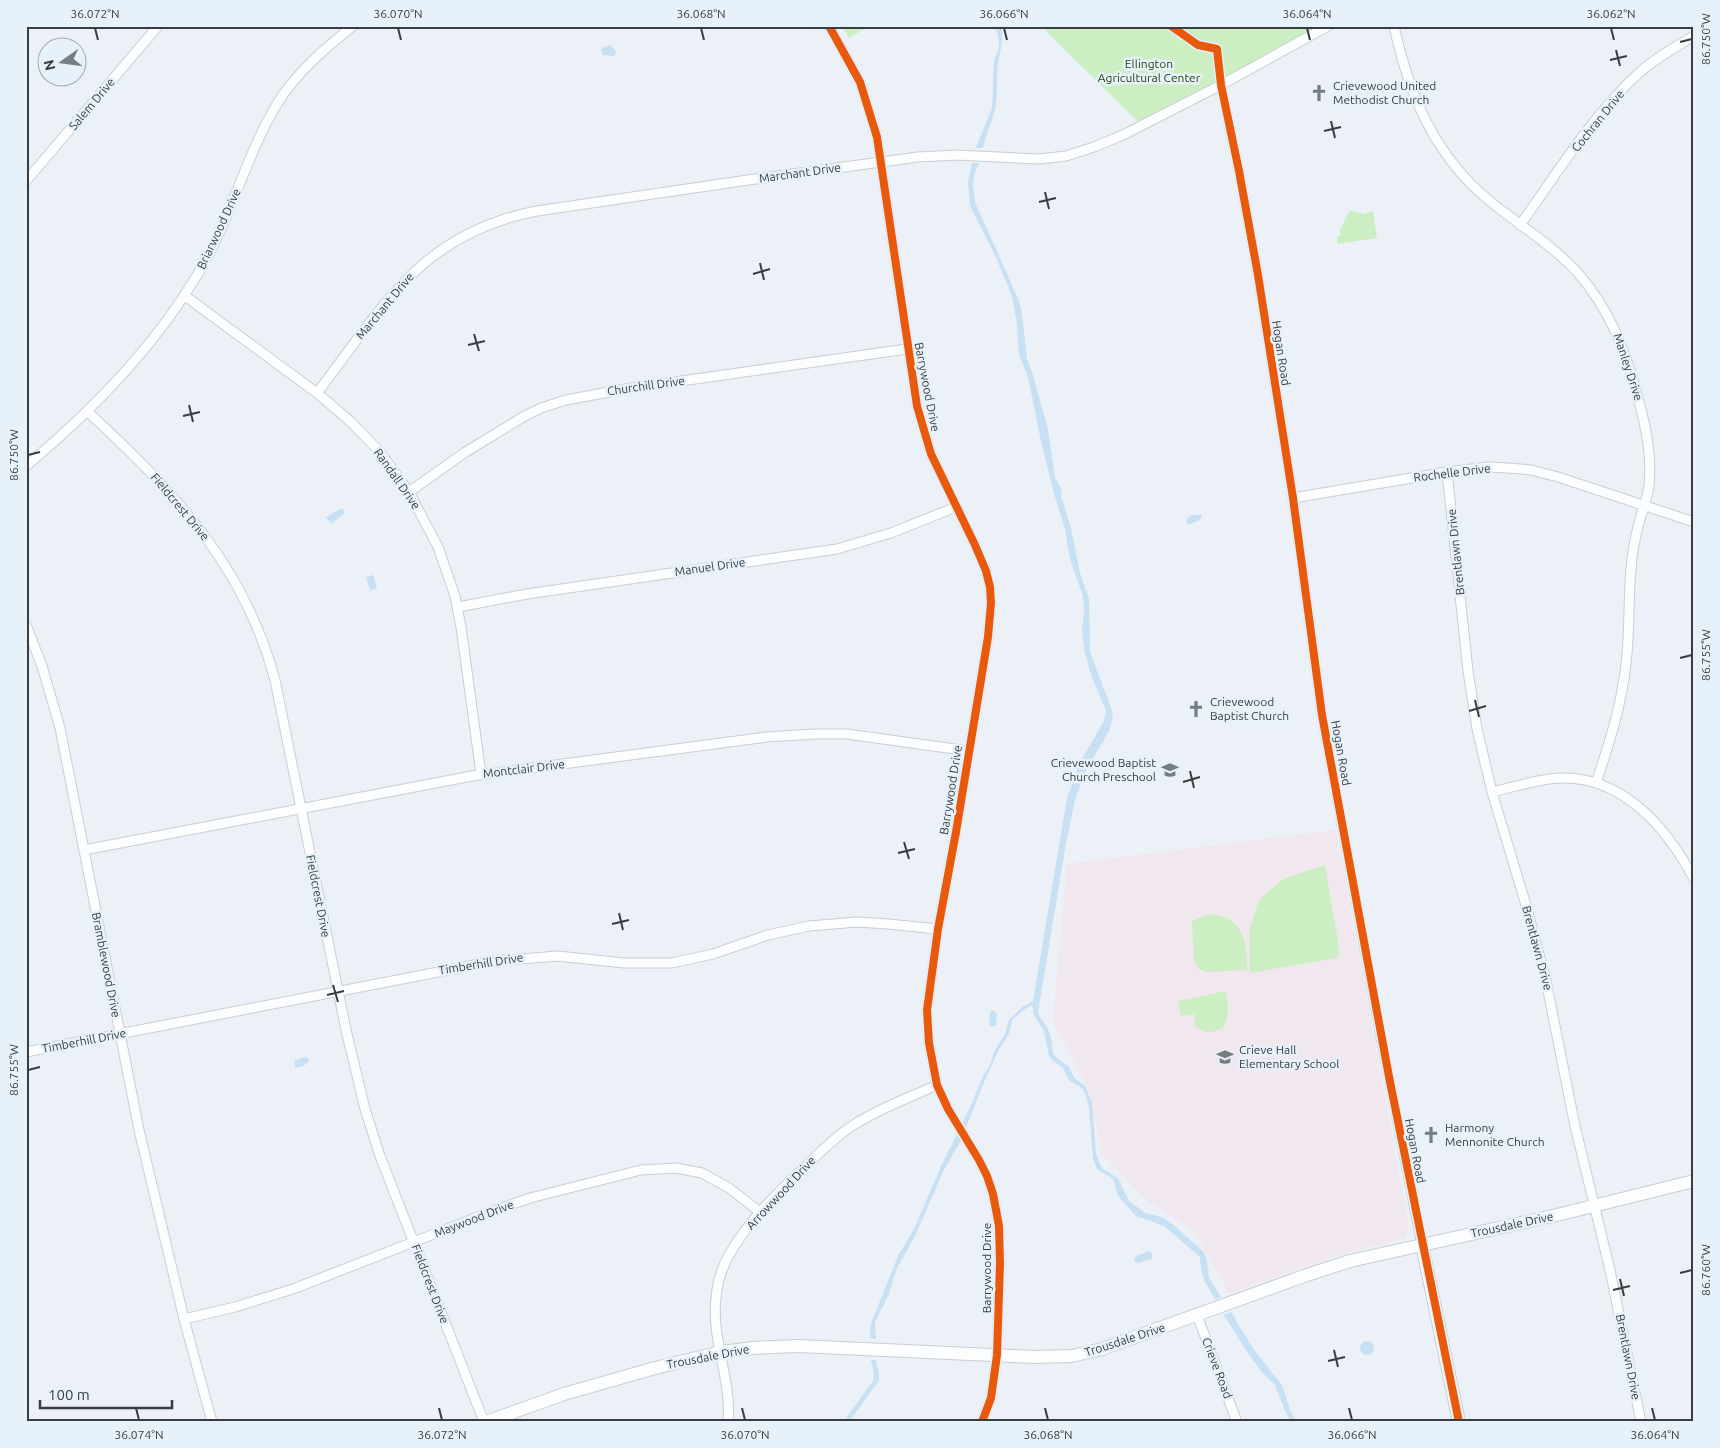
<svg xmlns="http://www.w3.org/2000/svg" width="1720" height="1448" font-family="Ubuntu,sans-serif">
<rect width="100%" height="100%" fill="#ebf1f6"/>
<polygon fill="#f1e7ef" points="1336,830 1408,1221 1406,1238 1332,1257 1229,1293 1193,1229 1150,1203 1102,1154 1090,1093 1053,1021 1067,864"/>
<g fill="#cceec3">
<polygon points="842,26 869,26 849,38"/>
<polygon points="1041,26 1328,26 1141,125"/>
<polygon points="1350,210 1364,214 1372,211 1373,212 1377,238 1337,244 1337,236 1340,236 1340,230"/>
<polygon points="1325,865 1340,953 1336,958 1250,973 1249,931 1259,900 1283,879"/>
<path d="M1206,915C1240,911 1249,942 1247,970L1204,972V970H1200L1196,966V963H1194L1192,921Z"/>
<path d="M1226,991C1228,1001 1230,1020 1222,1028C1218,1032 1210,1032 1205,1032L1195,1025L1194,1014L1181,1016L1178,1001Z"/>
</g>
<g fill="#c7e0f4">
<path d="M995,26H1001C1004,40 1000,51 998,64C996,77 998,91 996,103C994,119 986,133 983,148H976L992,108L994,59C1002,49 999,37 995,26Z"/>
<polygon points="611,45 616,52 615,56 603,55 601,51 602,48"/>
<path d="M972,163H979L974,175L973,185L975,202L1019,301L1022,313L1027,359L1033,375L1048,429L1055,477L1062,491L1061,496L1071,528L1080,573L1089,599L1090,652L1111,707L1113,717L1109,731L1085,773L1075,800L1065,849L1038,1012C1040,1018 1045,1023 1048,1029C1058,1051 1043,1051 1069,1066L1074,1078L1085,1086L1092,1102L1096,1153L1100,1164L1103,1169L1118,1178L1129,1201L1145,1213L1162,1217L1170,1222L1204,1252L1207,1260L1209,1278L1221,1297L1215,1299C1206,1285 1200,1274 1200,1257L1164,1226L1136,1216L1118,1196L1113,1179L1097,1169L1093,1159L1089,1108L1085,1093L1082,1088L1069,1080L1063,1068L1052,1060L1049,1056L1044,1031L1034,1015L1032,1005L1025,1009L1012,1020L1009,1034L999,1049L985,1080L960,1142L943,1172L915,1236L897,1268L889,1294L875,1322L876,1339H871L870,1329L872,1321L898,1256L915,1227L942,1164L969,1110L983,1076L990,1065L994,1052L1005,1034L1009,1020L1022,1007L1033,1001L1067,798L1079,764L1104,721L1106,711L1092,678L1085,653L1082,631L1084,613L1083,596L1070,559L1065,529L1055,497L1042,446L1028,377L1019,355L1017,324L1012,296L995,255L970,206L968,182Z"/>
<polygon points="342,508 345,513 331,524 326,517"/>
<polygon points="1191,515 1201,515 1202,516 1200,520 1188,525 1186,520"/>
<polygon points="373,575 377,588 370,591 366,577"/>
<polygon points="992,1010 997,1013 996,1026 989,1026 990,1012"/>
<path d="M304,1057L308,1058L309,1061C306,1064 301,1069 295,1067L294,1061Z"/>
<polygon points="1149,1251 1151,1252 1153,1257 1151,1259 1139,1263 1135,1262 1134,1259 1136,1256"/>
<polygon points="1232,1312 1236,1321 1255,1351 1282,1385 1291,1412 1297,1422 1292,1422 1286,1413 1275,1385 1261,1371 1247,1352 1224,1315"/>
<circle cx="1367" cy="1348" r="7"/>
<path d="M871,1360H876C876,1367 880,1373 879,1380L849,1422H843L873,1381L874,1373Z"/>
</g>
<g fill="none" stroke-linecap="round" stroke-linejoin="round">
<g stroke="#caced2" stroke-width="11">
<g id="street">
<polyline points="829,26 860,82 877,137 917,406 931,454 975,545 986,571 990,587 991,603 988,637 956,832 938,929 927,1010 929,1043 937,1085 948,1109 979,1160 987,1176 993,1194 999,1226 1000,1263 997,1355 991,1398 982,1422"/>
<polyline points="1171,26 1198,45 1217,49 1221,85 1239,171 1258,275 1293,498 1322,715 1382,1042 1422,1245"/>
<path d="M1394,26C1409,95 1435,157 1491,202C1519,225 1552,245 1577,272C1609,308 1626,351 1638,398C1646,427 1652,455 1649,486C1647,499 1642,511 1639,523C1635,538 1632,554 1631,569C1628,600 1630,632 1626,663C1622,704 1609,744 1596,783"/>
<polyline points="26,181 158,26"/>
<path d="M1520,225C1556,175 1594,113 1640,72C1656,58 1675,47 1694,36"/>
<polyline points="185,296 317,393 351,422 380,452 409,492 438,547 455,596 461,627 481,774"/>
<path d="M317,393C383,307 421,233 537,211L748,180L918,157L957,155L1038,159L1066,156L1094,147L1123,135L1221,85L1328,26"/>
<path d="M87,411C173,491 244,564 275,680L346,1030L365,1109L380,1156L484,1422"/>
<path d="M26,466C91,412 156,345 199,272C231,219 245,157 277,104C296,73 325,48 353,26"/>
<polyline points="1447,472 1468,671 1477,729 1492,792 1526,905 1546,981 1575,1126 1610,1270 1641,1422"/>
<polyline points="409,492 464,453 523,417 541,408 566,400 625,389 907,349"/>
<polyline points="1293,498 1447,472 1488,467 1508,468 1531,470 1558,477 1694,522"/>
<polyline points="458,607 527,594 837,549 891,533 956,507"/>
<polyline points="26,625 42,666 60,728 139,1130 184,1319 212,1422"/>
<path d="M1492,792C1514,787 1537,779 1560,778C1623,776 1667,828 1694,879"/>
<polyline points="84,850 472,776 767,737 815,734 847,734 969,751"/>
<polyline points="26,1052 495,961 558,956 624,963 672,963 713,954 768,935 809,926 857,922 888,924 938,929"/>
<polyline points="1197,1315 1237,1422"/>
<polyline points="184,1319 235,1307 293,1289 493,1211 530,1198 641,1170 676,1168 702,1173 729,1188 760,1212"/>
<path d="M728,1422C732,1380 711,1340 716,1298C717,1283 722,1268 729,1255C748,1221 778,1192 806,1166C820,1152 835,1137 852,1126C878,1109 908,1098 937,1085"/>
</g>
</g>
<g stroke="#caced2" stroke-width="14">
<g id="secondary">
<polyline points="1422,1245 1459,1422"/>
<polyline points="486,1422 564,1394 655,1368 721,1352 753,1348 799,1346 1034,1357 1072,1356 1102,1349 1304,1276 1350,1261 1557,1215 1694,1181"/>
</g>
</g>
<use href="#street" stroke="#fcfdfe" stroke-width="9"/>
<use href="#secondary" stroke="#fcfdfe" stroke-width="12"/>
<g stroke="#e7f1fa" stroke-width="11">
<g id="cycleway">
<polyline points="829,26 860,82 877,137 917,406 931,454 975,545 986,571 990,587 991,603 988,637 956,832 938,929 927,1010 929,1043 937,1085 948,1109 979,1160 987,1176 993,1194 999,1226 1000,1263 997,1355 991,1398 982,1422"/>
<polyline points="1171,26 1198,45 1217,49 1221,85 1239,171 1258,275 1293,498 1322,715 1390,1082 1459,1422"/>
</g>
</g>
<use href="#cycleway" stroke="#e8590c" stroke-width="8"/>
</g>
<path fill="none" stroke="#393d41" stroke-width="2" d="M95,28L98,40M398,28L401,40M701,28L704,40M1004,28L1007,40M1307,28L1310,40M1611,28L1614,40M1680,42L1692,39M1616,50L1620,66M1610,60L1627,56M1331,121L1335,138M1324,131L1341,127M1045,192L1049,209M1039,202L1056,198M760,263L764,280M753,274L770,269M474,334L479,351M468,345L485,341M189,405L193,422M183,416L200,412M28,455L40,452M1680,658L1692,655M1475,700L1479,717M1469,711L1486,706M1190,771L1194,788M1183,782L1200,777M904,842L909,859M898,853L915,849M619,913L623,930M612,924L629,920M333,985L338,1002M327,995L344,991M28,1070L40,1067M1680,1273L1692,1270M1620,1279L1624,1296M1613,1290L1630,1286M1334,1350L1338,1367M1328,1361L1345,1357M136,1408L139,1420M439,1408L442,1420M742,1408L745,1420M1045,1408L1048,1420M1349,1408L1352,1420M1652,1408L1655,1420"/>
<defs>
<g id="church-bare" transform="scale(1.35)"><path d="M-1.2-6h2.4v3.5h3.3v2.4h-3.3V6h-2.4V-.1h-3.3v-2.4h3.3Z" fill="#777c80" stroke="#e7f1fa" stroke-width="2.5" paint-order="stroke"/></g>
<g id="school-bare" transform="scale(1.35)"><path d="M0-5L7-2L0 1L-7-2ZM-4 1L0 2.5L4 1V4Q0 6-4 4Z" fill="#777c80" stroke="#e7f1fa" stroke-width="2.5" paint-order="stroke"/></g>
</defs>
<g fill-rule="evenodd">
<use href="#church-bare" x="1319" y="93"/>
<use href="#church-bare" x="1196" y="709"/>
<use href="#school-bare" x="1170" y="770"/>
<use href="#school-bare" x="1225" y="1057"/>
<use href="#church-bare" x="1431" y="1135"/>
</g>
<g text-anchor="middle" stroke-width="5" stroke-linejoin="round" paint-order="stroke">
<g font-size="12" fill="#21450c" stroke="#e7f1fa">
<text x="1149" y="68">Ellington<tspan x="1149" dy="14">Agricultural Center</tspan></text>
</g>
<g font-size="12" fill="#393d41" stroke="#e7f1fa" text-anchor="start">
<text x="1333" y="90">Crievewood United<tspan x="1333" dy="14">Methodist Church</tspan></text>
<text x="1210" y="706">Crievewood<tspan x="1210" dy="14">Baptist Church</tspan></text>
<text x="1156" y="767" text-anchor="end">Crievewood Baptist<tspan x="1156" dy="14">Church Preschool</tspan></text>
<text x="1239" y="1054">Crieve Hall<tspan x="1239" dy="14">Elementary School</tspan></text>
<text x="1445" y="1132">Harmony<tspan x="1445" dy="14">Mennonite Church</tspan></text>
</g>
<g font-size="12" fill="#393d41" stroke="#e7f1fa">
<text transform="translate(92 104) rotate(-50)" y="4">Salem Drive</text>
<text transform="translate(1598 121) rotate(-51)" y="4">Cochran Drive</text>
<text transform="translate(800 173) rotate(-8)" y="4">Marchant Drive</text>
<text transform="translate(219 229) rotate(-65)" y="4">Briarwood Drive</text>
<text transform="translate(385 306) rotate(-50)" y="4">Marchant Drive</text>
<text transform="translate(1281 353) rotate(81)" y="4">Hogan Road</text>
<text transform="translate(1628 367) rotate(72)" y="4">Manley Drive</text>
<text transform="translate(646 386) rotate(-8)" y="4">Churchill Drive</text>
<text transform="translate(927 387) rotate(79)" y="4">Barrywood Drive</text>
<text transform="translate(1452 473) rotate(-7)" y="4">Rochelle Drive</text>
<text transform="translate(397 479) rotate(55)" y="4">Randall Drive</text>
<text transform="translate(180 507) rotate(50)" y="4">Fieldcrest Drive</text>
<text transform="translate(1456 552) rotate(-96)" y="4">Brentlawn Drive</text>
<text transform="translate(710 567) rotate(-8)" y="4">Manuel Drive</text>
<text transform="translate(1341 753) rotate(80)" y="4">Hogan Road</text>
<text transform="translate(524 769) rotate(-7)" y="4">Montclair Drive</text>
<text transform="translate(951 790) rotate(-81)" y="4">Barrywood Drive</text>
<text transform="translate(318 896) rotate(79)" y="4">Fieldcrest Drive</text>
<text transform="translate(1537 948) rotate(75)" y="4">Brentlawn Drive</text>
<text transform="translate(481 964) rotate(-9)" y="4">Timberhill Drive</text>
<text transform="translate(106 965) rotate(79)" y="4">Bramblewood Drive</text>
<text transform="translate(84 1041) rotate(-11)" y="4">Timberhill Drive</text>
<text transform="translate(1415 1151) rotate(79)" y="4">Hogan Road</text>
<text transform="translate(781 1193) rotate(-47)" y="4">Arrowwood Drive</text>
<text transform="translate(474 1219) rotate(-21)" y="4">Maywood Drive</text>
<text transform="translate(1512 1225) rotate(-12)" y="4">Trousdale Drive</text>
<text transform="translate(987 1268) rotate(-90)" y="4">Barrywood Drive</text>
<text transform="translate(430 1284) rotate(69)" y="4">Fieldcrest Drive</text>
<text transform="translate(1125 1340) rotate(-18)" y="4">Trousdale Drive</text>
<text transform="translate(708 1357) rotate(-11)" y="4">Trousdale Drive</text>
<text transform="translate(1628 1357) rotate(79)" y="4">Brentlawn Drive</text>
<text transform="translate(1217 1368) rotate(69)" y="4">Crieve Road</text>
</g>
</g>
<rect width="1720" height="1448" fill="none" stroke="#e7f1fa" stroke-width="55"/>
<g transform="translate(62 62) rotate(256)"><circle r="24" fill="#e7f1fa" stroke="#a1a9b0"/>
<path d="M0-4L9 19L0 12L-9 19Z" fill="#777c80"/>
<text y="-8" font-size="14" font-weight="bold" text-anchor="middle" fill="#393d41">N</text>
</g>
<path d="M40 1400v8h132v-8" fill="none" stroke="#393d41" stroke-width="2.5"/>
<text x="48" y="1400" font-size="15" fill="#393d41" stroke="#e7f1fa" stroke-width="4" paint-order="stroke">100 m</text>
<rect x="28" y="28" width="1664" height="1392" fill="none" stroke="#393d41" stroke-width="2"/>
<g font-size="12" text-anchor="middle" fill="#393d41">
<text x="95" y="18">36.072°N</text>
<text x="398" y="18">36.070°N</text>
<text x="701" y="18">36.068°N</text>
<text x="1004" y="18">36.066°N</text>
<text x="1307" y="18">36.064°N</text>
<text x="1611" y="18">36.062°N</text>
<text transform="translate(1706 39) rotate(-90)" y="4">86.750°W</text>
<text transform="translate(14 455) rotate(-90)" y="4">86.750°W</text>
<text transform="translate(1706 655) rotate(-90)" y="4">86.755°W</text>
<text transform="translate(14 1070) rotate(-90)" y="4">86.755°W</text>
<text transform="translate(1706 1270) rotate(-90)" y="4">86.760°W</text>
<text x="139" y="1439">36.074°N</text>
<text x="442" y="1439">36.072°N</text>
<text x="745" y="1439">36.070°N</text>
<text x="1048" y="1439">36.068°N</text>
<text x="1352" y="1439">36.066°N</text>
<text x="1655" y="1439">36.064°N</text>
</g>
</svg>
